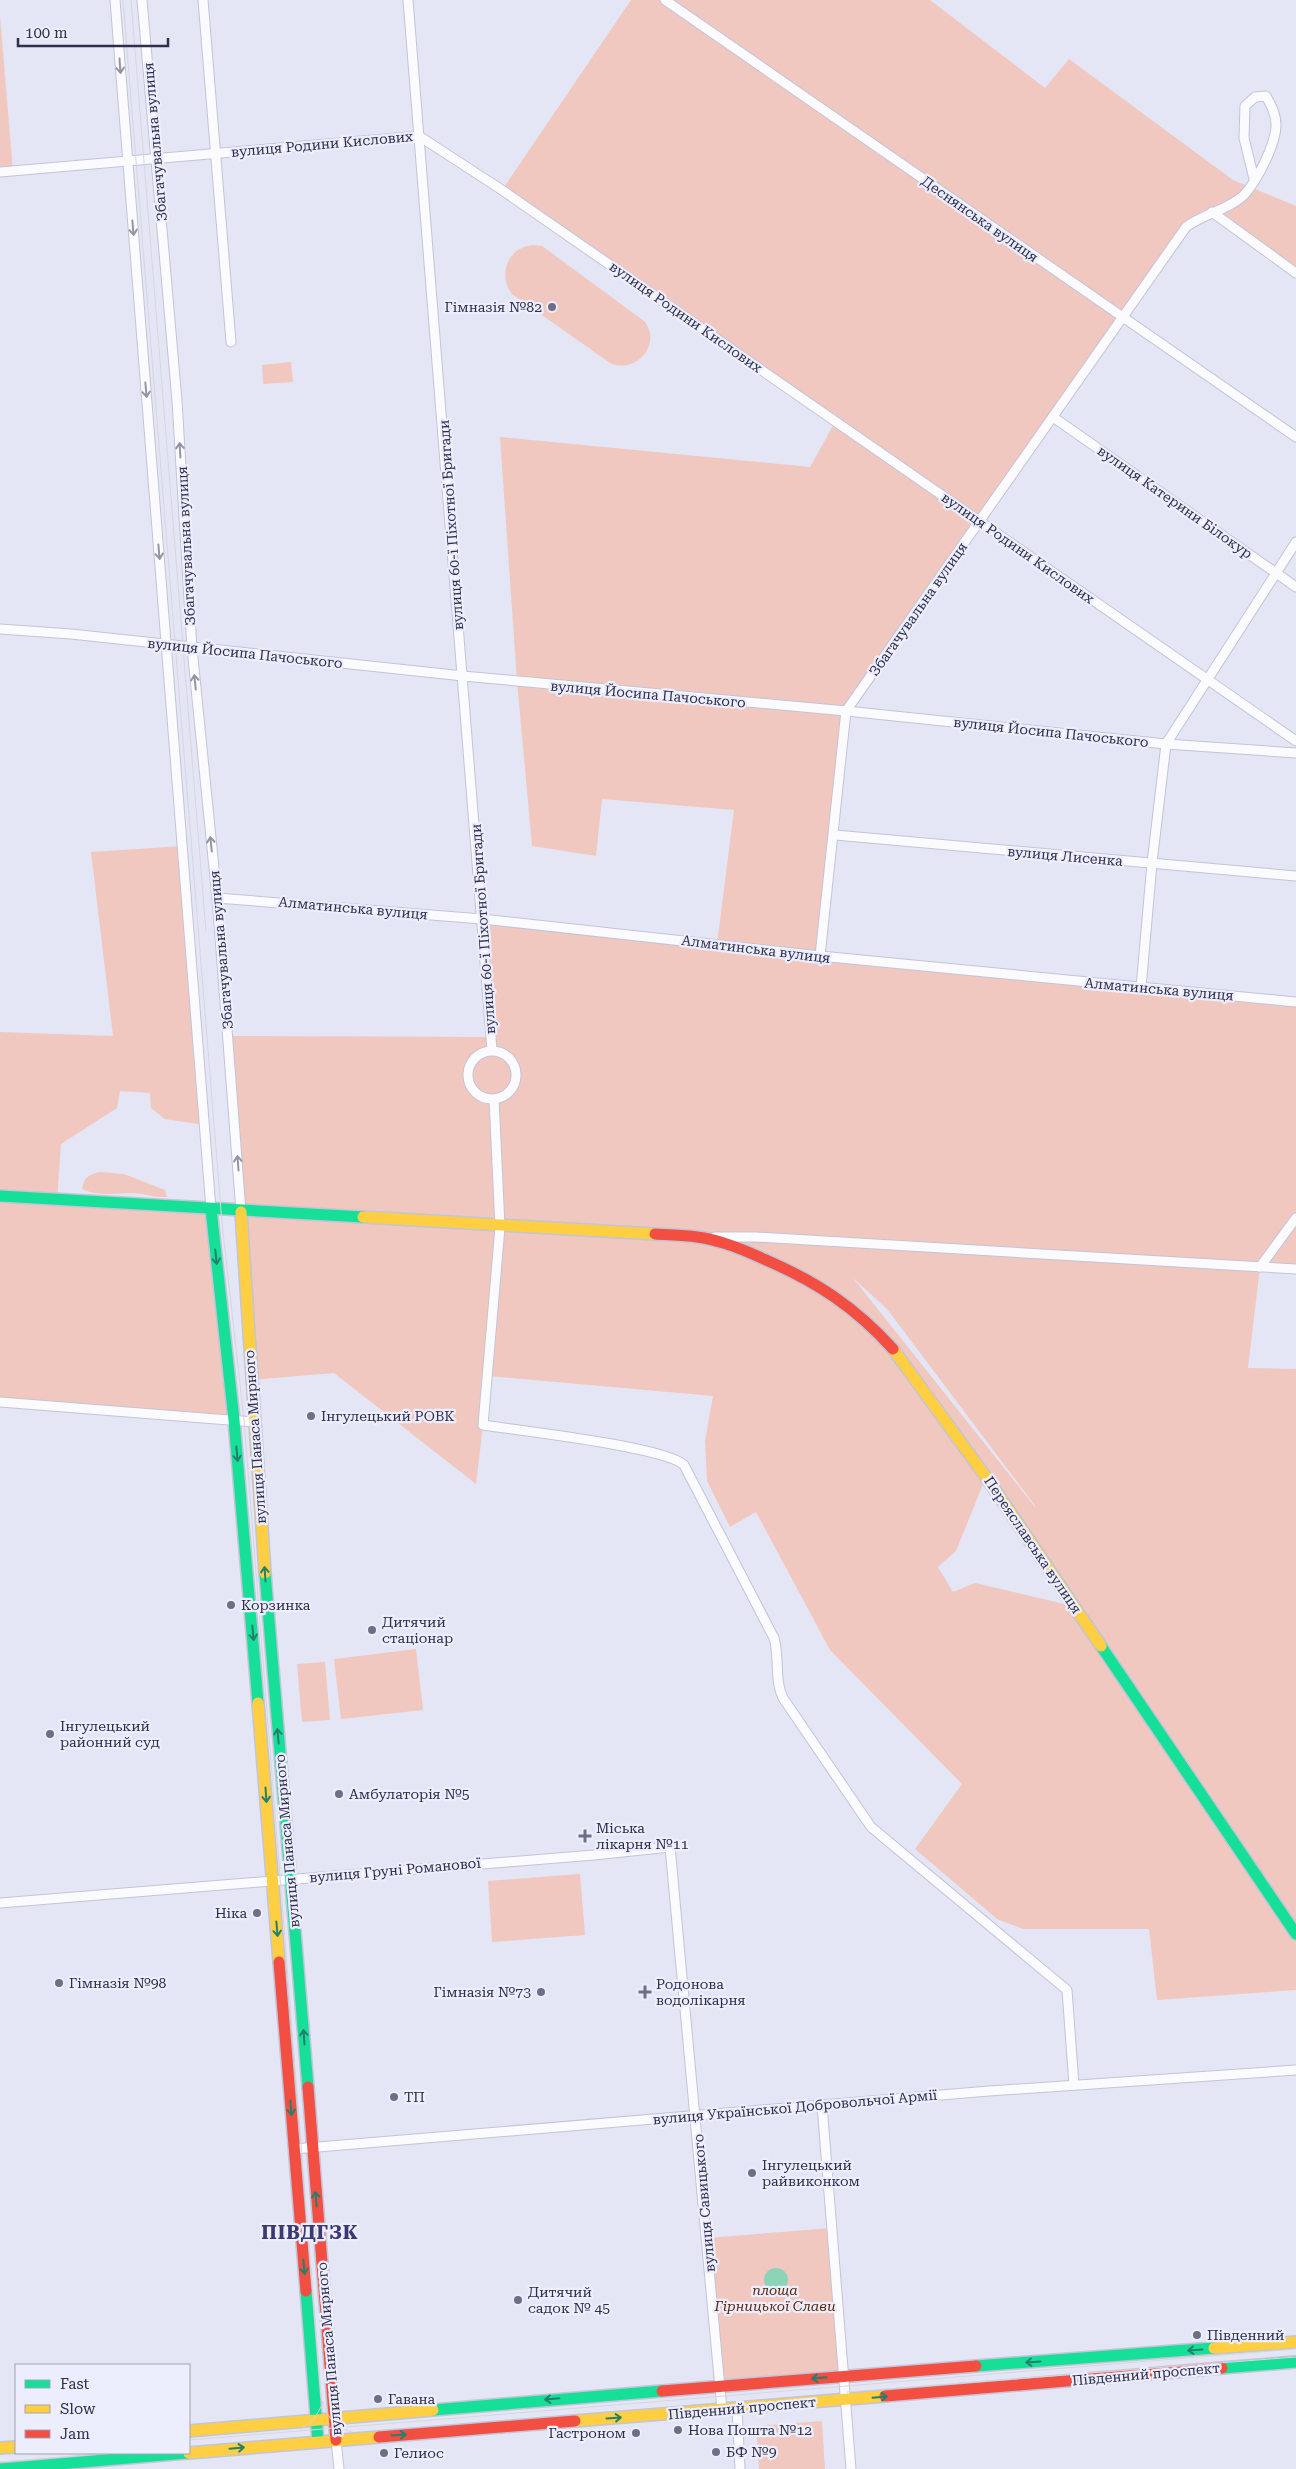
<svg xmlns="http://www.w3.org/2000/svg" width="1296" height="2469" font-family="'Roboto Serif',serif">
<rect width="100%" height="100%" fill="#e4e6f5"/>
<g fill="#f1c8bf" fill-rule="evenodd">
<path d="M631,0H930L1045,88L1069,59L1233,180L1296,206V273L1212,212L1186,227L846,711L820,956L1296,1002V1269L1260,1267L1248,1368L1296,1369V1990L1157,2000L1149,1929H1023L997,1919L915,1849L962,1784L830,1650L756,1512L730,1527L707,1481L705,1441L713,1396L489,1376L476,1484L334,1373L251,1380L228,1036L491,1037L482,919L717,944L734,810L602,799L596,856L532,846L517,681L500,437L810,467L835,422L502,190ZM853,1278L887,1309L1036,1507H1035ZM986,1477L1073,1606L975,1583L953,1592L938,1567L956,1551Z"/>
<polygon points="0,16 13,171 0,172"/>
<path d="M533,245L542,246L644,321C663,343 636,375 610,363L512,294C497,275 508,247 533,245Z"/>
<polygon points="291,362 293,382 263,384 262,365"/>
<polygon points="183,846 204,1125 165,1119 151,1108 150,1093 120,1091 117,1108 61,1144 57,1200 211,1209 234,1420 0,1402 0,1032 113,1036 91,852"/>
<path d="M99,1172L124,1174L165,1190L167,1197C155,1198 146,1194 134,1193C116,1193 99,1197 82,1189C84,1178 88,1175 99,1172Z"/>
<polygon points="416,1649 423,1710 341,1719 334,1659"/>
<polygon points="325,1662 330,1720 302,1722 297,1664"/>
<polygon points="580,1874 585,1935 492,1942 488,1881"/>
<polygon points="831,2228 843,2376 720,2386 707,2238"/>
<polygon points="822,2421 825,2469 759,2469 756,2426"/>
</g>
<circle fill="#8bd4b7" cx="776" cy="2280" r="12"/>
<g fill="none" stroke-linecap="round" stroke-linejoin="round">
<g stroke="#c2c4d8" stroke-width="11">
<g id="street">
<polyline points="115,0 211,1209"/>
<polyline points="142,0 177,401 192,648 217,898 241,1212"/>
<polyline points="203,0 231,342"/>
<polyline points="408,0 492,1050"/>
<polyline points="665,0 1296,437"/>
<polyline points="0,172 419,136 502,190 1296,741"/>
<polyline points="1212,212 1296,273"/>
<polyline points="1053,417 1296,587"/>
<polyline points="0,629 71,634 463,676 846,711 1166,744 1296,753"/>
<polyline points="835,835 1296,876"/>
<polyline points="217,898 482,919 820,956 1296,1002"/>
<path d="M820,956L846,711L1186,227C1203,214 1228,210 1244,195C1257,181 1276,144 1276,125C1276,114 1271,105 1266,96L1255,97L1245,106L1244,138L1254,179"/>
<polyline points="1141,988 1152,863 1166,744 1296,542"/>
<circle cx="492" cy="1075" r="24"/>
<path d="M494,1099L500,1227L483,1425C516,1430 666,1447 684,1465L774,1638C780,1658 774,1680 783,1698L871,1827L1067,1990L1074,2085"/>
<polyline points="715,1237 756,1237 1296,1269"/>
<polyline points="1260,1267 1296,1218"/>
<polyline points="0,1402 254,1422"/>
<polyline points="0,1903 594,1855 670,1847 722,2410"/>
<polyline points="822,2105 851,2469"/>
<polyline points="294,2149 989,2091 1296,2070"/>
<polyline points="737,2408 740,2469"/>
<polyline points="336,2440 339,2469"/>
</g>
</g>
<g stroke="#c2c4d8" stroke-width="14">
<g id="fast">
<polyline points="0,1196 363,1217"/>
<polyline points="211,1209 234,1420 258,1703"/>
<polyline points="265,1573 308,2087"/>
<polyline points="1101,1646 1296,1934"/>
<polyline points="306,2291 318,2441"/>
<polyline points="976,2366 1214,2348"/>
<polyline points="1222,2368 1296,2362"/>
<polyline points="433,2410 662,2391"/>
<polyline points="0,2469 187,2453"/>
</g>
</g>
<g stroke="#c2c4d8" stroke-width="14">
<g id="slow">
<polyline points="241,1212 265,1573"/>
<polyline points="363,1217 655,1234"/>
<polyline points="893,1349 991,1484 1101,1646"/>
<polyline points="258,1703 279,1962"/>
<polyline points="1214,2348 1296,2342"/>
<polyline points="575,2421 885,2396"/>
<polyline points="189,2431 433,2410"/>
<polyline points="0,2448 16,2447"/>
<polyline points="189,2453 379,2437"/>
</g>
</g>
<g stroke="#c2c4d8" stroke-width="14">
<g id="jam">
<path d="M655,1234C669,1235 683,1235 697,1237C721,1240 744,1250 766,1260C817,1282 855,1307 893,1349"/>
<polyline points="279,1962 306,2291"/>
<polyline points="308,2087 336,2440"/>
<polyline points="662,2391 976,2366"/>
<polyline points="885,2396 1222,2368"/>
<polyline points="379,2437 575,2421"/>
</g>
</g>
<use href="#street" stroke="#fbfbfe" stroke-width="9"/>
<use href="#fast" stroke="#16e098" stroke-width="11"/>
<use href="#slow" stroke="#ffcf43" stroke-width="11"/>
<use href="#jam" stroke="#f24e42" stroke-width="11"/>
<g stroke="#d6d7dc" stroke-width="1">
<path d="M123,0L222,1223L244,1420L321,2397C326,2416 333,2426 352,2432"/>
<polyline points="131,0 206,932"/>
<polyline points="847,2392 1296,2357"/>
<polyline points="301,2430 314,2419 324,2402"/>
<polyline points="189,2440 1296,2349"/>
<polyline points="0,2462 113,2453"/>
</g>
</g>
<defs><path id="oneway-shaft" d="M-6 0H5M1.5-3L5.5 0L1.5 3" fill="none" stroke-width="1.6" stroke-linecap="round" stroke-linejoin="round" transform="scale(1.25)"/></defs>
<g stroke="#9495a4">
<use href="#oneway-shaft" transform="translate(120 66) rotate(86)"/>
<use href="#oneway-shaft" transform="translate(133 228) rotate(85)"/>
<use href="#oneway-shaft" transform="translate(146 390) rotate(85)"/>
<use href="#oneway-shaft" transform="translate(180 450) rotate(-93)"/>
<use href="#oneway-shaft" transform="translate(159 552) rotate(85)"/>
<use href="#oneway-shaft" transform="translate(195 682) rotate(-96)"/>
<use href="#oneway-shaft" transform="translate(211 844) rotate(-96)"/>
<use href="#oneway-shaft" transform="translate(238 1163) rotate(-94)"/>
</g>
<g stroke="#237f6e">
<use href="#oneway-shaft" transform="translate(216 1257) rotate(84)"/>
<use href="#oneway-shaft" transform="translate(237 1454) rotate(85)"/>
<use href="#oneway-shaft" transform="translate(265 1574) rotate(-94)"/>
<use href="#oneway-shaft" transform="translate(253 1633) rotate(85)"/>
<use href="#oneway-shaft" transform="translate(278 1736) rotate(-95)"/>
<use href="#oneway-shaft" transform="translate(266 1795) rotate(86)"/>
<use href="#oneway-shaft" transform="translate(277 1929) rotate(85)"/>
<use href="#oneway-shaft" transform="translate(304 2037) rotate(-94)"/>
<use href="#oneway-shaft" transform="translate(291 2108) rotate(85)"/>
<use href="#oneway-shaft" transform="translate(316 2199) rotate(-95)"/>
<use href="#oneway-shaft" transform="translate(304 2267) rotate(85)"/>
<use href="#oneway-shaft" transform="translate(1195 2350) rotate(176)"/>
<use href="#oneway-shaft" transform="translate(1033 2362) rotate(176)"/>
<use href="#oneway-shaft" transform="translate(819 2378) rotate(175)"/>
<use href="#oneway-shaft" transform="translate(880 2397) rotate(-5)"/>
<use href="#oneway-shaft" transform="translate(552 2399) rotate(175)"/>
<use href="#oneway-shaft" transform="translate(614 2418) rotate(-4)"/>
<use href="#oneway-shaft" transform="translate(399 2435) rotate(-4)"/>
<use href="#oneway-shaft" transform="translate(237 2448) rotate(-5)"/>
</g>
<g fill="#6e6f86" stroke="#edeefd" stroke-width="2">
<circle cx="552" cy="307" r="5"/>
<circle cx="311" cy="1416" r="5"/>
<circle cx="231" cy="1605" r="5"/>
<circle cx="372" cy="1630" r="5"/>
<circle cx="50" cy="1734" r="5"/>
<circle cx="339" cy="1794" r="5"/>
<path d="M582.5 1828.5h5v5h5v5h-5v5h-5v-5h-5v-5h5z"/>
<circle cx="257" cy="1913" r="5"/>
<circle cx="59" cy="1983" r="5"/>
<circle cx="541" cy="1992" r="5"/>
<path d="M642.5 1984.5h5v5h5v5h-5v5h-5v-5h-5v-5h5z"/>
<circle cx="394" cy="2097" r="5"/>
<circle cx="752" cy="2173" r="5"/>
<circle cx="518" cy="2300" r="5"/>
<circle cx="1197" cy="2335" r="5"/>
<circle cx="378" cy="2399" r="5"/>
<circle cx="678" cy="2430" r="5"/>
<circle cx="636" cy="2433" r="5"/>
<circle cx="716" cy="2452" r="5"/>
<circle cx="384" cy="2453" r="5"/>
</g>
<g text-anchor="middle" stroke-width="4.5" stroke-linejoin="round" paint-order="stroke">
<g font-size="14" fill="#2e2f4b" stroke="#edeefd">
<text transform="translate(155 142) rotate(-95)" y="5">Збагачувальна вулиця</text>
<text transform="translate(322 144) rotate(-5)" y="5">вулиця Родини Кислових</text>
<text transform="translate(980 219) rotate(35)" y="5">Деснянська вулиця</text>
<text transform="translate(686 317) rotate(35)" y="5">вулиця Родини Кислових</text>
<text transform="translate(1175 502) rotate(35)" y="5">вулиця Катерини Білокур</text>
<text transform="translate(451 525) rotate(-94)" y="5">вулиця 60-ї Піхотної Бригади</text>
<text transform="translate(186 546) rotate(-93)" y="5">Збагачувальна вулиця</text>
<text transform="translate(1018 548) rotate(35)" y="5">вулиця Родини Кислових</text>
<text transform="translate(918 609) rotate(-55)" y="5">Збагачувальна вулиця</text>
<text transform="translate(245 653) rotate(6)" y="5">вулиця Йосипа Пачоського</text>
<text transform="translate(648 694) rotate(5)" y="5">вулиця Йосипа Пачоського</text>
<text transform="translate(1051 732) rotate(6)" y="5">вулиця Йосипа Пачоського</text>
<text transform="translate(1065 856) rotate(5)" y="5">вулиця Лисенка</text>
<text transform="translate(353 908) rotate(5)" y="5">Алматинська вулиця</text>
<text transform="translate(483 929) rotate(-94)" y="5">вулиця 60-ї Піхотної Бригади</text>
<text transform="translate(756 949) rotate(7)" y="5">Алматинська вулиця</text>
<text transform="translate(221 950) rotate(-95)" y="5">Збагачувальна вулиця</text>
<text transform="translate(1159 989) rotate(5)" y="5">Алматинська вулиця</text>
<text transform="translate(255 1437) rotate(-94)" y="5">вулиця Панаса Мирного</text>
<text transform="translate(1033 1545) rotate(56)" y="5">Переяславська вулиця</text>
<text transform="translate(287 1841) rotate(-95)" y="5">вулиця Панаса Мирного</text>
<text transform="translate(395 1870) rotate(-5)" y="5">вулиця Груні Романової</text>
<text transform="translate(795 2107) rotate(-5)" y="5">вулиця Української Добровольчої Армії</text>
<text transform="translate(704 2203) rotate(-95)" y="5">вулиця Савицького</text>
<text transform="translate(329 2349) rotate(-95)" y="5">вулиця Панаса Мирного</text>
<text transform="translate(1146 2374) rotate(-5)" y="5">Південний проспект</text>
<text transform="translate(742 2408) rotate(-5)" y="5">Південний проспект</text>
</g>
<g font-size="14" fill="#2e2f4b" stroke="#edeefd" text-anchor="start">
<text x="542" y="312" text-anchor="end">Гімназія №82</text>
<text x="321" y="1421">Інгулецький РОВК</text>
<text x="241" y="1610">Корзинка</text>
<text x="382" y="1627">Дитячий<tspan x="382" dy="16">стаціонар</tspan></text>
<text x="60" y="1731">Інгулецький<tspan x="60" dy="16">районний суд</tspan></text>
<text x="349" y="1799">Амбулаторія №5</text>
<text x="596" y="1833">Міська<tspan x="596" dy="16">лікарня №11</tspan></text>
<text x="247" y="1918" text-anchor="end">Ніка</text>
<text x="69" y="1988">Гімназія №98</text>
<text x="656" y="1989">Родонова<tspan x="656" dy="16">водолікарня</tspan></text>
<text x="531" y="1997" text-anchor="end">Гімназія №73</text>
<text x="404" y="2102">ТП</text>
<text x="762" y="2170">Інгулецький<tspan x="762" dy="16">райвиконком</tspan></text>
<text x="528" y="2297">Дитячий<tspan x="528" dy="16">садок № 45</tspan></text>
<text x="1207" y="2340">Південний</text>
<text x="388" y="2404">Гавана</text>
<text x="688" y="2435">Нова Пошта №12</text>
<text x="626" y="2438" text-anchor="end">Гастроном</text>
<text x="726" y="2457">БФ №9</text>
<text x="394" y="2458">Гелиос</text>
</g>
<g font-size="14" font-style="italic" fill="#5e260e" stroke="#edeefd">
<text x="775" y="2295">площа<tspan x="775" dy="16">Гірницької Слави</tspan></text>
</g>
<g font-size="19" font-weight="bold" letter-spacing="1" fill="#3b3974" stroke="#edeefd">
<text x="310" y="2239">ПІВДГЗК</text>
</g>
</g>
<rect x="15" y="2364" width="175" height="90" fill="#edeefd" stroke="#a1a2b6"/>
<rect x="25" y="2380" width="25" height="8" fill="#16e098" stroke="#a1a2b6"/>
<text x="60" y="2389" font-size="15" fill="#2e2f4b">Fast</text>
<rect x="25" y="2405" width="25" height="8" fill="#ffcf43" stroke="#a1a2b6"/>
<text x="60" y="2414" font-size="15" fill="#2e2f4b">Slow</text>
<rect x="25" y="2430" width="25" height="8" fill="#f24e42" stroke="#a1a2b6"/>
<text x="60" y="2439" font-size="15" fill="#2e2f4b">Jam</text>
<path d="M18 38v8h150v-8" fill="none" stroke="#2e2f4b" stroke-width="2.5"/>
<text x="25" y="38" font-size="15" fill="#2e2f4b" stroke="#edeefd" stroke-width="4" paint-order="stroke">100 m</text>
</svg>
